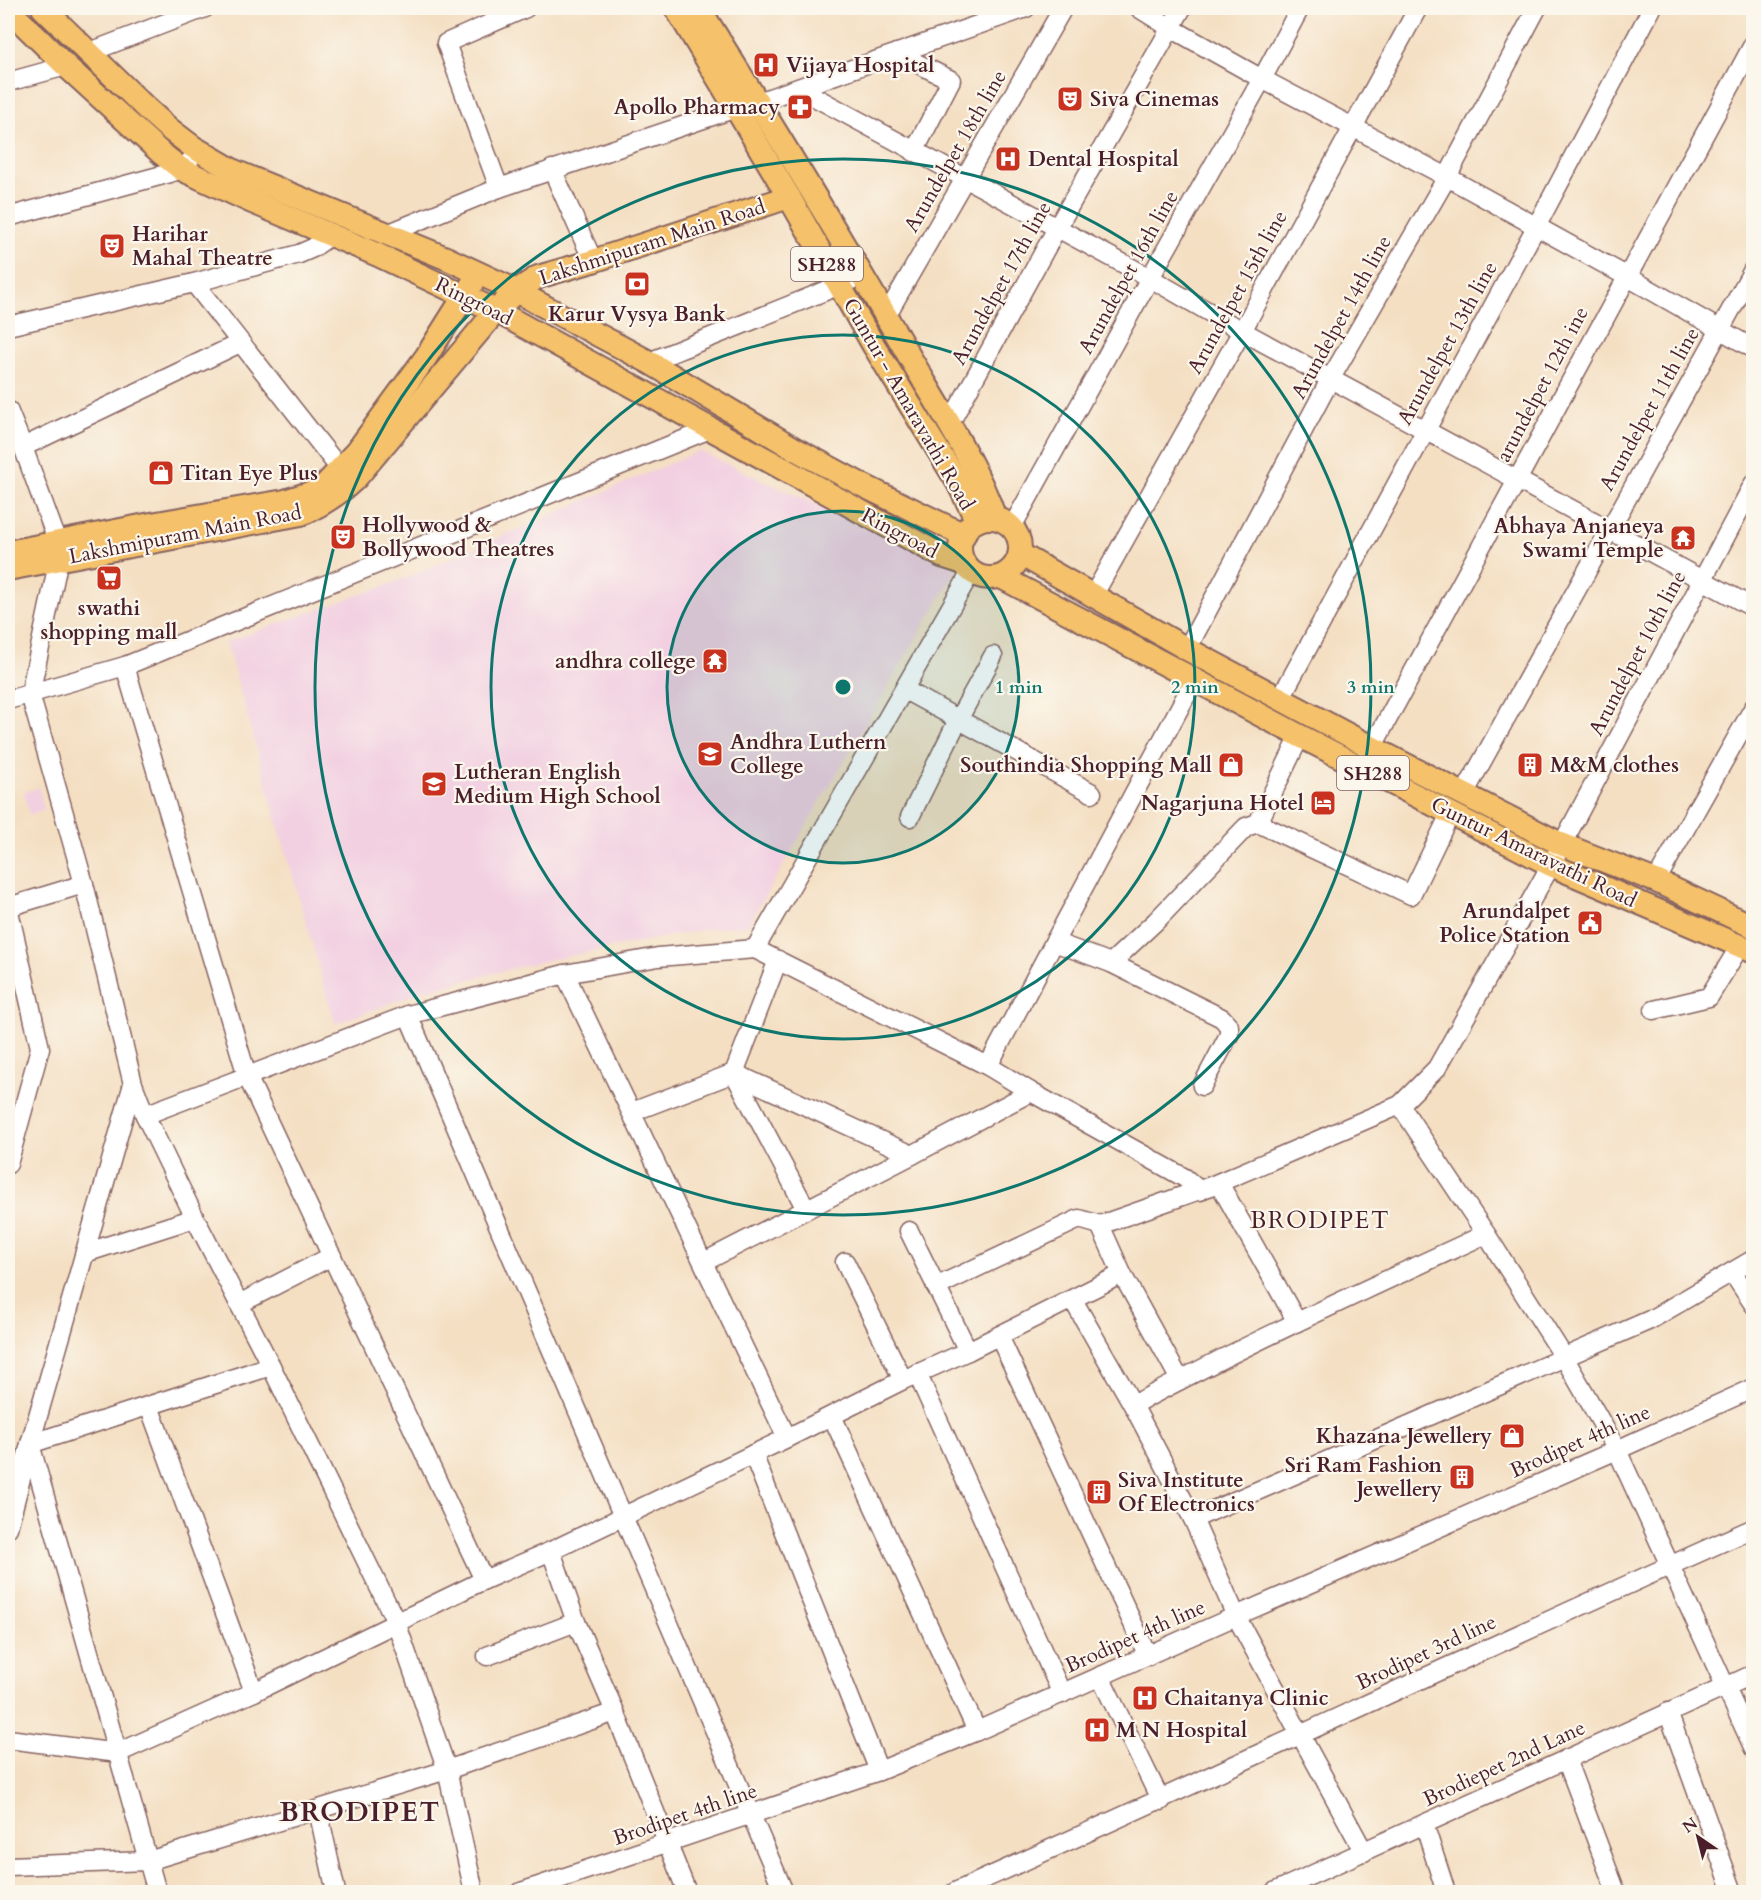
<svg xmlns="http://www.w3.org/2000/svg" width="1761" height="1900" font-family="Cardo,serif">
<rect width="100%" height="100%" fill="#fbf7ec"/>
<filter id="ink" filterUnits="userSpaceOnUse"><feTurbulence type="fractalNoise" baseFrequency=".0167" numOctaves="2"/><feDisplacementMap in="SourceGraphic" scale="12" xChannelSelector="R" yChannelSelector="G"/><feConvolveMatrix kernelMatrix="1 2 1 2 8 2 1 2 1" color-interpolation-filters="sRGB"/></filter>
<filter id="wash" filterUnits="userSpaceOnUse"><feTurbulence type="fractalNoise" baseFrequency=".008" numOctaves="4" result="noise"/><feDisplacementMap in="SourceGraphic" scale="24" xChannelSelector="R" yChannelSelector="G"/><feGaussianBlur stdDeviation="1.35" result="paint"/><feColorMatrix in="noise" values="0 0 0 0 0 0 0 0 0 0 0 0 0 0 0 0 0 1.4 0 .05"/><feComposite in="paint" operator="in"/></filter>
<g filter="url(#wash)">
<rect width="100%" height="100%" fill="#f4dfc3"/>
<g fill="#f2cfe1">
<polygon points="699,451 957,569 748,925 706,929 544,961 425,990 335,1024 226,642 396,582"/>
<polygon points="39,788 44,811 29,814 24,792"/>
</g>
</g>
<g filter="url(#ink)">
<g fill="none" stroke-linecap="round" stroke-linejoin="round">
<g stroke="#866260" stroke-width="21">
<g id="minor">
<polyline points="1139,8 1171,28 1262,79 1447,177 1626,276 1754,349"/>
<polyline points="90,52 205,8"/>
<polyline points="896,53 951,80 914,152"/>
<polyline points="8,82 66,66"/>
<polyline points="798,88 1150,278 1242,331 1754,608"/>
<polyline points="758,102 1026,8"/>
<polyline points="552,169 593,261"/>
<polyline points="499,188 446,43 526,8"/>
<polyline points="8,217 170,173 181,169 189,162"/>
<polyline points="387,234 499,188 736,108"/>
<polyline points="194,283 340,469"/>
<polyline points="886,316 1063,8"/>
<polyline points="8,326 194,283 299,254 313,248 331,235"/>
<polyline points="649,362 850,281"/>
<polyline points="8,410 23,447 58,543 59,559 30,694 84,884 133,1084 145,1115 195,1218 271,1366 396,1622 447,1770 474,1892"/>
<polyline points="949,425 1057,228 1182,8"/>
<polyline points="23,447 240,343"/>
<polyline points="1012,527 1150,278 1262,79 1300,8"/>
<polyline points="1093,596 1242,331 1418,8"/>
<polyline points="1187,649 1331,378 1447,177 1537,8"/>
<polyline points="125,666 247,1076 484,1580"/>
<polyline points="905,690 1092,793"/>
<polyline points="1280,699 1536,227 1652,8"/>
<polyline points="8,700 125,666 710,429"/>
<polyline points="1366,759 1754,43"/>
<polyline points="1464,794 1754,268"/>
<polyline points="910,817 958,720 993,656"/>
<polyline points="1258,823 1411,895 1451,812"/>
<polyline points="1656,881 1754,707"/>
<polyline points="8,907 84,884"/>
<polyline points="1054,942 1111,963"/>
<polyline points="755,949 971,572"/>
<polyline points="565,974 787,1438"/>
<polyline points="1654,1010 1709,997 1740,946"/>
<polyline points="408,1015 784,1892"/>
<polyline points="988,1066 1195,679"/>
<polyline points="1202,1086 1229,1035 1229,1026 1222,1018 1111,963 1156,921 1246,827 1258,823 1300,736"/>
<polyline points="1400,1105 1486,1234 1564,1357 1617,1450 1754,1749"/>
<polyline points="632,1112 734,1073 778,960"/>
<polyline points="145,1115 408,1015 565,974 658,957 755,949 988,1066 1031,1092 1185,1178 1200,1191"/>
<polyline points="8,1164 40,1048 8,907"/>
<polyline points="1219,1183 1297,1322"/>
<polyline points="806,1209 734,1073 912,1155"/>
<polyline points="909,1231 968,1351"/>
<polyline points="85,1253 195,1218"/>
<polyline points="704,1262 912,1155 1031,1092"/>
<polyline points="845,1262 903,1380"/>
<polyline points="1732,1272 1754,1305"/>
<polyline points="1122,1274 1180,1380"/>
<polyline points="936,1287 1079,1219 1100,1225"/>
<polyline points="1073,1300 1133,1405 1193,1519 1236,1616 1364,1852"/>
<polyline points="239,1304 332,1256"/>
<polyline points="999,1336 1148,1656"/>
<polyline points="917,1373 1062,1694"/>
<path d="M1133,1405C1248,1343 1367,1289 1486,1234"/>
<polyline points="149,1406 254,1692"/>
<polyline points="832,1416 977,1731"/>
<polyline points="753,1454 879,1771"/>
<polyline points="1193,1519 1650,1320 1754,1259"/>
<polyline points="8,1528 30,1444 133,1084"/>
<polyline points="551,1551 576,1622 615,1712 687,1892"/>
<polyline points="487,1656 576,1622"/>
<polyline points="1100,1676 1161,1801"/>
<polyline points="1668,1712 1733,1892"/>
<polyline points="8,1739 118,1753 254,1692 484,1580 551,1551 787,1438 903,1380 968,1351 1122,1274 1100,1225 1211,1186 1400,1105 1437,1068 1551,865 1754,483"/>
<polyline points="1566,1759 1616,1892"/>
<polyline points="318,1810 336,1892"/>
<polyline points="1424,1824 1446,1892"/>
<polyline points="8,1866 148,1861 447,1770 615,1712"/>
<polyline points="157,1892 30,1444 271,1366"/>
<polyline points="521,1892 879,1771 977,1731 1236,1616 1617,1450 1754,1388"/>
<path d="M955,1892C1222,1773 1486,1647 1754,1528"/>
<polyline points="1274,1892 1754,1674"/>
</g>
</g>
<g stroke="#866260" stroke-width="26">
<g id="major">
<polyline points="43,8 147,109 168,128 193,147 234,171 446,258 506,286 649,362 795,449 862,485 964,535"/>
<polyline points="676,8 789,197 874,346 958,483 977,521"/>
<path d="M699,8C768,118 836,230 901,342C934,400 973,456 995,518"/>
<polyline points="8,9 66,66 161,153 181,169 250,201 378,255 496,311 942,556 964,563"/>
<circle cx="990" cy="548" r="30"/>
<polyline points="8,552 151,524 285,501 313,492 326,484 357,451 426,357 472,284"/>
<polyline points="1020,554 1187,649 1371,747 1561,844 1656,881 1754,927"/>
<path d="M8,569L301,514C323,505 339,494 356,478L496,311L516,291L538,277L593,261L789,197"/>
<polyline points="1001,577 1300,736 1551,865 1754,952"/>
</g>
</g>
<use href="#minor" stroke="#fff" stroke-width="18"/>
<use href="#major" stroke="#f5c16b" stroke-width="22"/>
</g>
</g>
<circle cx="843" cy="687" r="176" fill="#0f766e" fill-opacity=".12"/>
<g fill="none" stroke="#0f766e" stroke-width="3">
<circle cx="843" cy="687" r="176"/>
<circle cx="843" cy="687" r="352"/>
<circle cx="843" cy="687" r="528"/>
</g>
<defs>
<g id="hospital-square" transform="scale(1.35)"><rect x="-9" y="-9" width="18" height="18" rx="4" fill="#c8321e" stroke="#fbf7ec"/><path d="M-5-5h3v3.5h4V-5h3V5h-3V1.5h-4V5h-3Z" fill="#fff"/></g>
<g id="theatre-square" transform="scale(1.35)"><rect x="-9" y="-9" width="18" height="18" rx="4" fill="#c8321e" stroke="#fbf7ec"/><path d="M-5-5.5Q0-4 5-5.5V0Q5 5 0 6Q-5 5-5 0ZM-3.3-2.5H-1v1.5H-3.3ZM1-2.5H3.3v1.5H1ZM-2.8 1Q0 5.5 2.8 1Z" fill="#fff"/></g>
<g id="pharmacy-square" transform="scale(1.35)"><rect x="-9" y="-9" width="18" height="18" rx="4" fill="#c8321e" stroke="#fbf7ec"/><path d="M-2-6h4v4h4v4h-4v4h-4v-4h-4v-4h4Z" fill="#fff"/></g>
<g id="bank-square" transform="scale(1.35)"><rect x="-9" y="-9" width="18" height="18" rx="4" fill="#c8321e" stroke="#fbf7ec"/><path d="M-6-4H6V4H-6ZM0-2.3a2.3 2.3 0 1 0 0 4.6a2.3 2.3 0 1 0 0-4.6Z" fill="#fff"/></g>
<g id="shop-square" transform="scale(1.35)"><rect x="-9" y="-9" width="18" height="18" rx="4" fill="#c8321e" stroke="#fbf7ec"/><path d="M-5-2.5h2.3a2.7 3.5 0 0 1 5.4 0H5L5.5 6h-11ZM-1.5-2.5h3a1.5 2.3 0 0 0-3 0Z" fill="#fff"/></g>
<g id="temple-square" transform="scale(1.35)"><rect x="-9" y="-9" width="18" height="18" rx="4" fill="#c8321e" stroke="#fbf7ec"/><path d="M0-6L5-2H3V0L6.5 2.5H4V6H1.5V3h-3V6H-4V2.5H-6.5L-3 0V-2H-5Z" fill="#fff"/></g>
<g id="supermarket-square" transform="scale(1.35)"><rect x="-9" y="-9" width="18" height="18" rx="4" fill="#c8321e" stroke="#fbf7ec"/><path d="M-6-5.5h2.5l.6 2H6L4.5 2H-2.5L-4.4-4H-6ZM-1.5 3.2a1.3 1.3 0 1 0 .1 0ZM3 3.2a1.3 1.3 0 1 0 .1 0Z" fill="#fff"/></g>
<g id="university-square" transform="scale(1.35)"><rect x="-9" y="-9" width="18" height="18" rx="4" fill="#c8321e" stroke="#fbf7ec"/><path d="M0-5L7-2L0 1L-7-2ZM-4 1L0 2.5L4 1V4Q0 6-4 4Z" fill="#fff"/></g>
<g id="building-square" transform="scale(1.35)"><rect x="-9" y="-9" width="18" height="18" rx="4" fill="#c8321e" stroke="#fbf7ec"/><path d="M-4-6H4V6H1V3H-1V6H-4ZM-2.5-4.3h1.7v1.8h-1.7ZM.8-4.3h1.7v1.8H.8ZM-2.5-1h1.7V.8h-1.7ZM.8-1h1.7V.8H.8Z" fill="#fff"/></g>
<g id="school-square" transform="scale(1.35)"><rect x="-9" y="-9" width="18" height="18" rx="4" fill="#c8321e" stroke="#fbf7ec"/><path d="M0-5L7-2L0 1L-7-2ZM-4 1L0 2.5L4 1V4Q0 6-4 4Z" fill="#fff"/></g>
<g id="hotel-square" transform="scale(1.35)"><rect x="-9" y="-9" width="18" height="18" rx="4" fill="#c8321e" stroke="#fbf7ec"/><path d="M-6-4.5h1.5V1H6V5H4.5V3h-9V5H-6ZM-4 0a1.8 1.8 0 1 1 3.6 0ZM.5 0V-2.5h3Q6-2.5 6 0Z" fill="#fff"/></g>
<g id="civic-square" transform="scale(1.35)"><rect x="-9" y="-9" width="18" height="18" rx="4" fill="#c8321e" stroke="#fbf7ec"/><path d="M-.6-6.5H3V-4.5H.6V-3L4-1V1h2V6H-6V1h2V-1L-.6-3ZM-1.2 2.5V6h2.4V2.5Z" fill="#fff"/></g>
</defs>
<g fill-rule="evenodd">
<use href="#hospital-square" x="766" y="65"/>
<use href="#theatre-square" x="1070" y="99"/>
<use href="#pharmacy-square" x="800" y="107"/>
<use href="#hospital-square" x="1008" y="159"/>
<use href="#theatre-square" x="112" y="246"/>
<use href="#bank-square" x="637" y="284"/>
<use href="#shop-square" x="161" y="473"/>
<use href="#theatre-square" x="343" y="537"/>
<use href="#temple-square" x="1683" y="538"/>
<use href="#supermarket-square" x="109" y="578"/>
<use href="#temple-square" x="715" y="661"/>
<use href="#university-square" x="710" y="754"/>
<use href="#shop-square" x="1231" y="765"/>
<use href="#building-square" x="1530" y="765"/>
<use href="#school-square" x="434" y="784"/>
<use href="#hotel-square" x="1323" y="803"/>
<use href="#civic-square" x="1590" y="923"/>
<use href="#shop-square" x="1512" y="1436"/>
<use href="#building-square" x="1462" y="1477"/>
<use href="#building-square" x="1099" y="1492"/>
<use href="#hospital-square" x="1145" y="1698"/>
<use href="#hospital-square" x="1097" y="1730"/>
</g>
<g text-anchor="middle" stroke-width="4.5" stroke-linejoin="round" paint-order="stroke">
<g fill="#fbf7ec" stroke="#7f6065" stroke-width="1.5">
<rect x="791" y="247" width="72" height="34" rx="4.5"/>
<rect x="1337" y="756" width="72" height="34" rx="4.5"/>
</g>
<g font-size="20" font-weight="bold" fill="#4a1f2b">
<text x="827" y="271">SH288</text>
<text x="1373" y="780">SH288</text>
</g>
<g font-size="21" font-weight="bold" fill="#4a1f2b" stroke="#fbf7ec" text-anchor="start">
<text x="786" y="72">Vijaya Hospital</text>
<text x="1090" y="106">Siva Cinemas</text>
<text x="780" y="114" text-anchor="end">Apollo Pharmacy</text>
<text x="1028" y="166">Dental Hospital</text>
<text x="132" y="241">Harihar<tspan x="132" dy="24">Mahal Theatre</tspan></text>
<text x="637" y="321" text-anchor="middle">Karur Vysya Bank</text>
<text x="180" y="480">Titan Eye Plus</text>
<text x="362" y="532">Hollywood &amp;<tspan x="362" dy="24">Bollywood Theatres</tspan></text>
<text x="1664" y="533" text-anchor="end">Abhaya Anjaneya<tspan x="1664" dy="24">Swami Temple</tspan></text>
<text x="109" y="615" text-anchor="middle">swathi<tspan x="109" dy="24">shopping mall</tspan></text>
<text x="696" y="668" text-anchor="end">andhra college</text>
<text x="730" y="749">Andhra Luthern<tspan x="730" dy="24">College</tspan></text>
<text x="1212" y="772" text-anchor="end">Southindia Shopping Mall</text>
<text x="1550" y="772">M&amp;M clothes</text>
<text x="454" y="779">Lutheran English<tspan x="454" dy="24">Medium High School</tspan></text>
<text x="1304" y="810" text-anchor="end">Nagarjuna Hotel</text>
<text x="1570" y="918" text-anchor="end">Arundalpet<tspan x="1570" dy="24">Police Station</tspan></text>
<text x="1492" y="1443" text-anchor="end">Khazana Jewellery</text>
<text x="1442" y="1472" text-anchor="end">Sri Ram Fashion<tspan x="1442" dy="24">Jewellery</tspan></text>
<text x="1118" y="1487">Siva Institute<tspan x="1118" dy="24">Of Electronics</tspan></text>
<text x="1164" y="1705">Chaitanya Clinic</text>
<text x="1116" y="1737">M N Hospital</text>
</g>
<g font-size="21" fill="#4a1f2b" stroke="#fbf7ec">
<text transform="translate(955 151) rotate(-60)" y="7">Arundelpet 18th line</text>
<text transform="translate(652 242) rotate(-18)" y="7">Lakshmipuram Main Road</text>
<text transform="translate(1128 272) rotate(-61)" y="7">Arundelpet 16th line</text>
<text transform="translate(1001 283) rotate(-61)" y="7">Arundelpet 17th line</text>
<text transform="translate(1237 292) rotate(-61)" y="7">Arundelpet 15th line</text>
<text transform="translate(474 301) rotate(26)" y="7">Ringroad</text>
<text transform="translate(1341 317) rotate(-61)" y="7">Arundelpet 14th line</text>
<text transform="translate(1447 343) rotate(-61)" y="7">Arundelpet 13th line</text>
<text transform="translate(1542 384) rotate(-62)" y="7">arundelpet 12th ine</text>
<text transform="translate(909 404) rotate(60)" y="7">Guntur - Amaravathi Road</text>
<text transform="translate(1649 409) rotate(-61)" y="7">Arundelpet 11th line</text>
<text transform="translate(900 533) rotate(28)" y="7">Ringroad</text>
<text transform="translate(185 534) rotate(-11)" y="7">Lakshmipuram Main Road</text>
<text transform="translate(1637 653) rotate(-62)" y="7">Arundelpet 10th line</text>
<text transform="translate(1534 852) rotate(26)" y="7">Guntur Amaravathi Road</text>
<text transform="translate(1580 1441) rotate(-24)" y="7">Brodipet 4th line</text>
<text transform="translate(1135 1636) rotate(-24)" y="7">Brodipet 4th line</text>
<text transform="translate(1426 1652) rotate(-25)" y="7">Brodipet 3rd line</text>
<text transform="translate(1504 1763) rotate(-25)" y="7">Brodiepet 2nd Lane</text>
<text transform="translate(685 1814) rotate(-19)" y="7">Brodipet 4th line</text>
</g>
<g font-size="24" letter-spacing="1.5" fill="#4a1f2b" stroke="#fbf7ec">
<text x="1320" y="1228">BRODIPET</text>
</g>
<g font-size="27" font-weight="bold" letter-spacing="1.5" fill="#4a1f2b" stroke="#fbf7ec">
<text x="360" y="1821">BRODIPET</text>
</g>
</g>
<circle cx="843" cy="687" r="9" fill="#0f766e" stroke="#fbf7ec" stroke-width="3"/>
<g font-size="18" text-anchor="middle" font-weight="bold" fill="#0f766e" stroke="#fbf7ec" stroke-width="4.5" stroke-linejoin="round" paint-order="stroke">
<text x="1019" y="693">1 min</text>
<text x="1195" y="693">2 min</text>
<text x="1371" y="693">3 min</text>
</g>
<rect width="1761" height="1900" fill="none" stroke="#fbf7ec" stroke-width="30"/>
<g transform="translate(1698 1837) rotate(325)" stroke="#fbf7ec" stroke-width="4.5" paint-order="stroke">
<path d="M0-4.5L10 22L0 15L-10 22Z" fill="#4a1f2b"/>
<text y="-9" font-size="16" font-weight="bold" text-anchor="middle" fill="#4a1f2b">N</text>
</g>
</svg>
